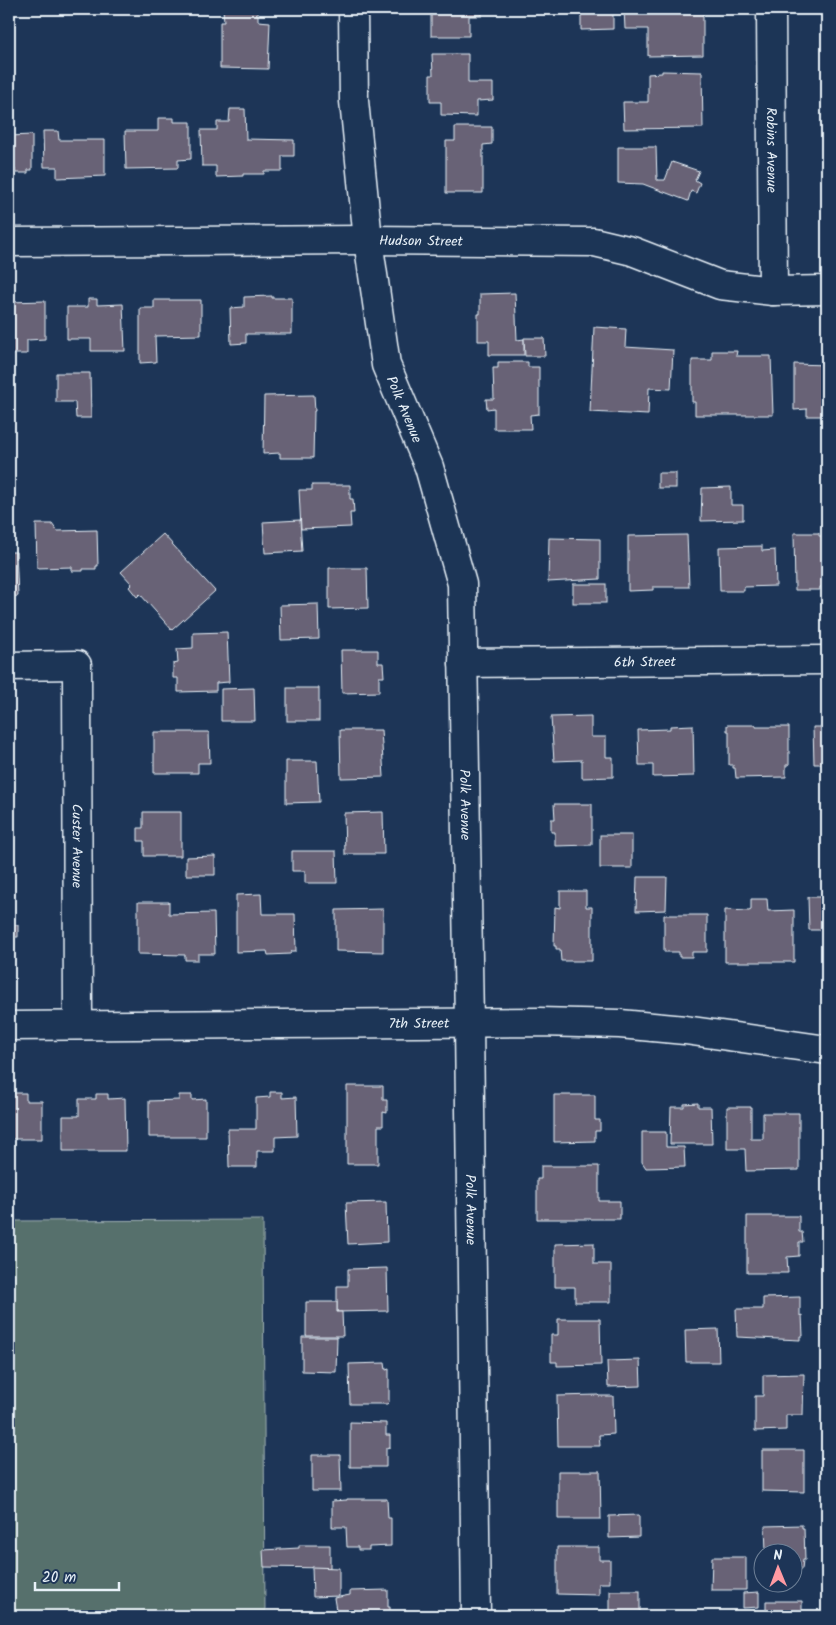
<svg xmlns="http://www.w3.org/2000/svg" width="836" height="1625" font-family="Kalam,sans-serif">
<rect width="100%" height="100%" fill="#1d3557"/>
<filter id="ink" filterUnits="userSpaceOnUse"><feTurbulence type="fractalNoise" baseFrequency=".02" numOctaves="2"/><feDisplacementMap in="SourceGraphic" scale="10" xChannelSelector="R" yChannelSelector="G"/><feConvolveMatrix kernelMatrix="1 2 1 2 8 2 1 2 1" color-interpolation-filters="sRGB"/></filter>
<g filter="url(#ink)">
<polygon fill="#566f6c" stroke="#9fb0b2" points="263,1220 265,1616 9,1616 9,1221"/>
<g fill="#676276" stroke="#e8f1f8">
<polygon points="223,9 258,9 258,21 270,22 268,69 220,68 220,22 224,22"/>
<polygon points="431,9 482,9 482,16 469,16 469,36 431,36"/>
<polygon points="581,9 613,9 613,29 581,30"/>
<polygon points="624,9 703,9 703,55 648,56 648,29 625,29"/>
<polygon points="432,54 468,54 468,83 493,83 493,100 477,101 477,116 441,115 441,102 430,102 430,75 433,75"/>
<polygon points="662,71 702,72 703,128 624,129 623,102 648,102 648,74 662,73"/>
<polygon points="230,109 245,109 246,139 294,140 294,156 282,156 282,171 264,171 264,174 243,174 243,176 216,177 216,166 202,166 201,130 217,130 217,122 229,122"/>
<polygon points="158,118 174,118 174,122 191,122 191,159 178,160 178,168 126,169 125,131 158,131"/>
<polygon points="455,127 492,127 492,144 483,145 483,193 446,193 446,141 455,141"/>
<polygon points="43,131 58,131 59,140 105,140 105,176 57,178 57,167 44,167"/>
<polygon points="32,135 32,170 28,170 28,173 15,173 15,169 9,169 9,136"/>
<polygon points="618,147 656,147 657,180 665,180 672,162 699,171 695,180 700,183 696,193 691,191 688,201 643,184 618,183"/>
<polygon points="515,293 517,340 524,339 524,355 489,355 489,341 478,341 478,314 480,314 480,294"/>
<polygon points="272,296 272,298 292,298 292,334 246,334 246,343 231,344 230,308 244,307 244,297"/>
<polygon points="88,299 97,299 97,305 123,304 125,351 91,351 91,339 67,339 67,307 88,307"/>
<polygon points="154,300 201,300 201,335 155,336 156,362 140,363 140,308 154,308"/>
<polygon points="45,301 45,339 27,340 27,354 9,354 9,302"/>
<polygon points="594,327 626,329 625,347 673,350 671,389 649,388 648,415 590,412"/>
<polygon points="524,338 544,338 545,356 525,356"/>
<polygon points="712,351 737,351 736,356 771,356 773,415 695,415 695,402 692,402 692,360 712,360"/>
<polygon points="498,362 528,362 528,367 539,367 539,414 530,415 531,429 494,429 494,408 487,409 486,399 494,399 493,368 498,368"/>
<polygon points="794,364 827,365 827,416 807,416 807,409 794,410"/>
<polygon points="56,373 90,373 91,418 76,418 75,402 56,402"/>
<polygon points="314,395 315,411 314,411 313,458 280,458 280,453 263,454 264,396"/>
<rect x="658" y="473" width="18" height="15"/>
<polygon points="312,485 350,485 350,499 353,499 354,513 350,513 351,527 301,529 299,490 312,490"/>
<polygon points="731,487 731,505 743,505 743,520 701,521 702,488"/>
<polygon points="300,520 302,551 265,553 263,522"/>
<polygon points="36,524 52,524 57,531 97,530 98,566 96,566 96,569 83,569 83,571 72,571 72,567 37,568"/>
<polygon points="794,533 819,533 819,536 827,536 827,586 820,587 820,590 795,590"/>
<polygon points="163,534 215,591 172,630 140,594 137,597 129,587 132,584 121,572"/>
<polygon points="687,535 689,587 653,587 653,590 628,591 628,536"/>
<polygon points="549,538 600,539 600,579 548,582"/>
<polygon points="762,546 762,551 775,550 776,586 744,587 744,591 720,591 719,547"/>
<polygon points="9,552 16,552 18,596 9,597"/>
<polygon points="329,568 367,568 368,608 329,609"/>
<rect x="573" y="584" width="33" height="19"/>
<polygon points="318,604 319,639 281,640 280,605"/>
<polygon points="227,632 229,682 216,683 216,691 178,692 178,678 173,678 173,664 178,663 177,649 193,648 193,633"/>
<polygon points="341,650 378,650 378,663 383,663 384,677 379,677 379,692 342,693"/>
<polygon points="254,688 255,721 221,721 221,689"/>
<rect x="287" y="688" width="32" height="33"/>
<polygon points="591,716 591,737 606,737 606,757 613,757 613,777 582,778 582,760 554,761 551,717"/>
<polygon points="693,725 694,776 653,777 653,765 639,765 638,730 670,729 670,726"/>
<polygon points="727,725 756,725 756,727 789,727 789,765 786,765 786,777 736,778 735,768 733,768 733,765 729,765 729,731 727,731"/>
<polygon points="813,727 827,727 827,764 814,764"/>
<polygon points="340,730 381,730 384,777 341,778"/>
<polygon points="154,732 209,732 210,763 198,763 198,773 154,773"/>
<polygon points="9,736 10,736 10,750 12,750 11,777 9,777"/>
<polygon points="286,761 317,761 319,802 286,803"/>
<polygon points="554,804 592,804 592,845 555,846 555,832 551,832 551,819 555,819"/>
<polygon points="143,812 181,812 181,856 144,856 144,841 138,841 138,828 143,828"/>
<polygon points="383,812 384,854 345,854 344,813"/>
<polygon points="9,817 9,824 14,824 14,837 9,837 9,853"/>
<rect x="600" y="835" width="32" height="33"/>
<polygon points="292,851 336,851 337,883 305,883 305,871 292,871"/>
<polygon points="215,856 215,875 186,875 186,857"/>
<polygon points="637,877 667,877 666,910 636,911"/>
<polygon points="560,891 586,891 586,907 592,907 592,961 561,961 560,949 556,949 556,946 554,946 555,907 560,908"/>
<polygon points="261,894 262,914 295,914 296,951 292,951 290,954 268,955 267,951 236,952 236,895"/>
<polygon points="808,897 827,897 827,930 809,930"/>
<polygon points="751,899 767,899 768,911 794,910 794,962 725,962 725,910 749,911 751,910"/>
<polygon points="138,902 169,902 169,914 214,913 215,954 198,954 198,960 185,960 185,955 138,954"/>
<polygon points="383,909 383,952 336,951 336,910"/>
<polygon points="9,910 9,913 11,913 10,925 18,925 18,937 11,937 12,950 9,950 9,953"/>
<polygon points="664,915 707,915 707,952 692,952 692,957 679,957 679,952 664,952"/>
<polygon points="347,1086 383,1086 383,1100 387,1100 387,1113 383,1112 383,1126 378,1126 378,1164 347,1164"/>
<polygon points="270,1092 282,1092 282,1098 296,1097 297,1136 275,1137 275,1151 257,1151 257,1167 229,1167 228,1129 256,1129 256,1098 270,1097"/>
<polygon points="9,1093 26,1093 26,1101 42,1101 42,1139 9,1139"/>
<polygon points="96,1094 108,1094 108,1099 125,1098 126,1151 63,1151 63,1116 79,1116 79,1099 96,1099"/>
<polygon points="179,1095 192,1095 192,1100 206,1099 206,1137 149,1137 149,1101 179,1100"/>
<polygon points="554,1095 595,1095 595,1120 600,1120 600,1131 595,1131 595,1141 554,1142"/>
<polygon points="698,1103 698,1107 711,1107 712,1144 670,1144 671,1107 684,1107 684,1104"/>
<polygon points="727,1107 751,1107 751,1139 763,1139 763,1113 799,1113 799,1170 746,1171 745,1149 727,1149"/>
<polygon points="642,1132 666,1132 666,1147 684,1147 685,1167 646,1168 642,1162"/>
<polygon points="541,1166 599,1166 599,1201 620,1201 620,1219 537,1219 537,1179 541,1179"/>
<polygon points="386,1202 387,1242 348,1244 346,1203"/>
<polygon points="747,1216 799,1216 799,1232 802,1232 803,1242 799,1242 799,1256 787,1257 788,1273 747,1273"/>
<polygon points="594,1243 594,1264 611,1264 611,1302 575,1302 575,1287 555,1287 555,1244"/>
<polygon points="387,1268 388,1311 337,1312 337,1286 348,1286 348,1269"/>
<polygon points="800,1297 800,1316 802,1315 803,1336 800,1336 800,1340 737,1337 736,1309 763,1309 763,1298"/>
<polygon points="306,1302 337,1302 337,1312 342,1312 343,1336 306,1336"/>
<polygon points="558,1319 600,1319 601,1365 557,1366 557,1362 551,1362 551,1335 558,1335"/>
<polygon points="718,1329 719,1362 686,1362 685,1330"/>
<polygon points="302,1337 337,1337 336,1372 302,1371"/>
<polygon points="640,1360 641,1386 608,1387 607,1361"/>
<polygon points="385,1363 386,1370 389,1369 389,1402 387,1404 350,1404 349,1364"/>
<polygon points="804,1374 803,1415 786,1415 786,1430 755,1431 755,1396 763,1396 763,1375"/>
<polygon points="598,1395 599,1396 613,1396 614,1434 599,1435 600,1446 558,1446 557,1396"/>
<polygon points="350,1422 386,1423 386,1435 390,1435 390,1447 386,1448 386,1467 350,1467"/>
<polygon points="762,1450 804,1450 804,1492 762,1491"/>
<polygon points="312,1455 340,1455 341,1491 312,1491"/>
<polygon points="558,1471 600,1471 601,1519 558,1519"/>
<polygon points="347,1499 387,1499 388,1518 391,1518 391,1546 369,1547 369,1550 358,1550 358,1547 347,1547 346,1527 332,1527 332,1501 347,1500"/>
<polygon points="639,1515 639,1537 609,1538 609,1516"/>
<polygon points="802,1525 802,1528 804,1528 805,1560 803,1560 802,1569 794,1569 794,1552 766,1552 765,1526"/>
<polygon points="299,1545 330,1545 330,1568 264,1567 263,1550 299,1548"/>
<polygon points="557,1547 599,1547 599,1560 610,1560 610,1583 599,1583 599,1595 557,1594"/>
<polygon points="712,1557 746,1557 746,1590 711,1590"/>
<polygon points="312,1567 339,1568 339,1596 313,1597"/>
<polygon points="388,1590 388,1607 390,1607 390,1616 337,1616 334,1598 350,1595 350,1591"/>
<rect x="610" y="1591" width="30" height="24"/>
<polygon points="759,1592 759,1607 743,1608 743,1593"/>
<polygon points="766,1601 802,1601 802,1614 806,1614 806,1616 766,1616"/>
</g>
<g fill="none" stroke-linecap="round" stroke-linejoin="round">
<g stroke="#e8f1f8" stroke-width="31">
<g id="minor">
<path id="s1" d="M353,9L354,101L368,240L386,365L429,467L462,584L469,1023L476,1616"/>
<path id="s2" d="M771,9L773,291"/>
<path id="s3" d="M9,242L368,240L594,242L632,251L720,285L773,291L827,290"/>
<path id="s4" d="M463,663L827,660"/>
<path id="s5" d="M9,666L77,665L78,1025"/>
<path id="s6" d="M9,1026L539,1022L620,1024L685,1030L827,1050"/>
</g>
</g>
<use href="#minor" stroke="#1d3557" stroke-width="28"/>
</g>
</g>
<g text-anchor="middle" stroke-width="4" stroke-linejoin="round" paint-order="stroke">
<g font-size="14" fill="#e8f1f8" stroke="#1d3557">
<text dy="5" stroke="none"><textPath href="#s2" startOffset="141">Robins Avenue</textPath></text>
<text dy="5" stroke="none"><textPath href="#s3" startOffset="412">Hudson Street</textPath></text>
<text dy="5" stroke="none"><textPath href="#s1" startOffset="406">Polk Avenue</textPath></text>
<text dy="5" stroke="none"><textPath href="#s4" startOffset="182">6th Street</textPath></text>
<text dy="5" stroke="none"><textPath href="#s1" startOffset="811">Polk Avenue</textPath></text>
<text dy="5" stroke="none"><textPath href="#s5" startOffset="249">Custer Avenue</textPath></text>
<text dy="5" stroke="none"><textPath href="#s6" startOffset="410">7th Street</textPath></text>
<text dy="5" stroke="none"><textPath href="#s1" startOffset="1216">Polk Avenue</textPath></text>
</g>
</g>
<rect width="836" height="1625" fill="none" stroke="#1d3557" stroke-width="30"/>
<rect x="15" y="15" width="806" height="1595" fill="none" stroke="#e8f1f8" stroke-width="2" filter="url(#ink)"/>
<g transform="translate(778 1568) rotate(359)"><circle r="24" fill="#1d3557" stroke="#6e8097"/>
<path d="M0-4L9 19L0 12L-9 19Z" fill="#ff9aa2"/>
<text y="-8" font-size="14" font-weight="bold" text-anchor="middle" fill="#e8f1f8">N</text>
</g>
<path d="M35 1582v8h84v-8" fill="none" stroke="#e8f1f8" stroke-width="2.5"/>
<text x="42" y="1582" font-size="15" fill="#e8f1f8" stroke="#1d3557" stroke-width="4" paint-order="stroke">20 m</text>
</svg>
